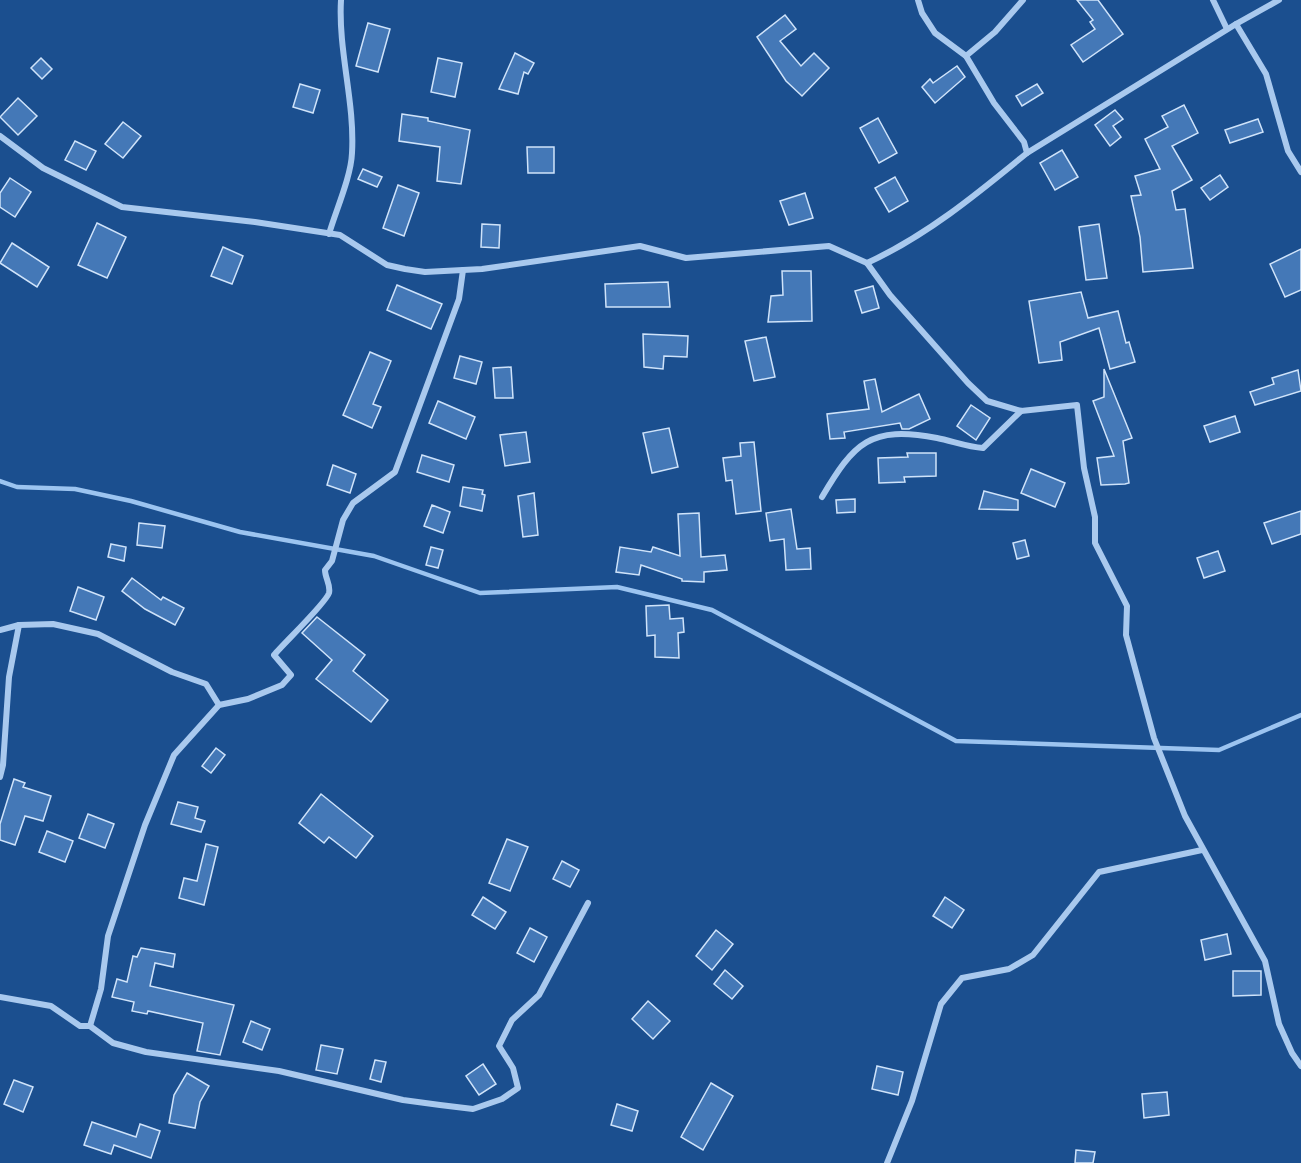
<svg xmlns="http://www.w3.org/2000/svg" width="1301" height="1163" font-family="'PT Sans Narrow',sans-serif">
<rect width="100%" height="100%" fill="#1b4f8f"/>
<g fill="none" stroke-linecap="round" stroke-linejoin="round">
<polyline stroke="#9cc4f0" stroke-width="4.5" points="0,481 17,487 75,489 131,501 240,532 374,556 480,593 617,587 712,610 956,741 1219,750 1301,715"/>
</g>
<g fill="#4478b7" stroke="#cfe3fa" stroke-width="1.5">
<polygon points="1077,0 1098,0 1123,34 1083,62 1071,45 1095,29 1090,22 1093,20"/>
<polygon points="785,15 796,29 780,41 801,66 814,53 829,68 802,96 786,81 757,37"/>
<polygon points="368,23 390,29 378,72 356,66"/>
<polygon points="515,53 534,63 528,74 524,72 518,94 499,89"/>
<polygon points="41,58 52,69 42,79 31,68"/>
<polygon points="438,58 462,63 455,97 431,92"/>
<polygon points="957,66 965,77 935,103 922,87 930,79 933,83"/>
<polygon points="300,84 320,90 313,113 293,107"/>
<polygon points="1037,84 1043,93 1022,106 1016,96"/>
<polygon points="18,98 37,116 18,135 0,117"/>
<polygon points="1184,105 1198,133 1172,146 1192,180 1172,191 1176,210 1185,209 1193,268 1143,272 1140,237 1131,196 1141,195 1135,176 1160,169 1145,139 1168,127 1162,116"/>
<polygon points="1115,110 1123,119 1113,126 1121,137 1110,146 1095,125"/>
<polygon points="402,114 428,118 428,121 470,130 461,184 437,181 440,147 399,141"/>
<polygon points="878,118 897,153 879,163 860,128"/>
<polygon points="1258,119 1263,132 1230,143 1225,130"/>
<polygon points="123,122 141,136 123,158 105,144"/>
<polygon points="75,141 96,151 86,170 65,160"/>
<polygon points="527,147 554,147 554,173 528,173"/>
<polygon points="1062,150 1078,177 1055,190 1040,163"/>
<polygon points="363,169 382,177 377,187 358,179"/>
<polygon points="1220,175 1228,187 1210,200 1201,188"/>
<polygon points="895,177 908,201 889,212 875,188"/>
<polygon points="10,178 31,192 15,217 0,207 0,193"/>
<polygon points="398,185 419,193 404,236 383,228"/>
<polygon points="805,193 813,218 789,225 780,201"/>
<polygon points="97,223 126,237 107,278 78,265"/>
<polygon points="482,224 500,225 499,248 481,247"/>
<polygon points="1099,224 1107,278 1086,280 1079,227"/>
<polygon points="12,243 49,267 37,287 0,263"/>
<polygon points="223,247 243,256 232,284 211,276"/>
<polygon points="1301,249 1301,290 1285,297 1270,264"/>
<polygon points="782,271 811,271 812,321 768,322 771,296 783,295"/>
<polygon points="668,282 670,307 606,307 605,284"/>
<polygon points="397,285 442,304 431,329 387,310"/>
<polygon points="873,286 879,308 862,313 855,291"/>
<polygon points="1081,292 1088,318 1118,311 1126,343 1129,342 1135,362 1110,369 1099,328 1060,342 1062,360 1039,363 1029,301"/>
<polygon points="643,334 688,336 687,357 664,356 663,369 644,367"/>
<polygon points="766,337 775,377 754,381 745,341"/>
<polygon points="370,352 391,361 373,404 381,407 372,428 343,415"/>
<polygon points="460,356 482,362 476,384 454,378"/>
<polygon points="511,367 513,398 495,398 493,368"/>
<polygon points="1104,369 1132,438 1123,441 1129,483 1125,484 1101,485 1097,458 1114,456 1093,401 1104,397"/>
<polygon points="1298,370 1301,391 1255,405 1250,392 1274,384 1272,378"/>
<polygon points="875,379 882,412 919,394 930,419 909,429 902,429 900,423 844,432 845,438 830,439 827,414 869,409 864,381"/>
<polygon points="438,401 475,417 466,439 429,423"/>
<polygon points="971,405 990,418 976,440 957,426"/>
<polygon points="1235,416 1240,432 1210,442 1204,426"/>
<polygon points="669,428 678,467 652,473 643,433"/>
<polygon points="526,432 530,462 505,466 500,435"/>
<polygon points="754,442 761,511 736,514 732,480 726,481 723,458 741,456 740,443"/>
<polygon points="907,453 936,453 936,476 904,477 905,482 879,483 878,458 908,457"/>
<polygon points="422,455 454,465 449,482 417,472"/>
<polygon points="333,465 356,474 350,493 327,485"/>
<polygon points="1031,469 1065,483 1055,507 1021,493"/>
<polygon points="463,487 483,490 482,494 485,495 482,511 460,506"/>
<polygon points="984,491 1018,500 1018,510 979,509"/>
<polygon points="534,493 538,535 523,537 518,496"/>
<polygon points="855,499 855,512 837,513 836,500"/>
<polygon points="432,505 450,512 443,533 424,526"/>
<polygon points="791,509 797,549 810,548 811,569 786,570 784,539 770,541 766,513"/>
<polygon points="1301,511 1301,534 1272,544 1264,523"/>
<polygon points="699,513 701,557 725,555 727,570 704,572 704,582 682,581 682,579 641,565 639,575 616,572 620,547 651,552 653,547 680,556 678,514"/>
<polygon points="139,523 165,526 162,548 137,545"/>
<polygon points="1025,540 1029,556 1017,559 1013,543"/>
<polygon points="111,544 126,547 124,561 108,557"/>
<polygon points="431,547 443,550 438,568 426,565"/>
<polygon points="1218,551 1225,571 1204,578 1197,558"/>
<polygon points="132,578 161,600 163,597 184,608 175,625 145,609 122,591"/>
<polygon points="78,587 104,597 96,620 70,611"/>
<polygon points="669,605 670,619 683,618 684,632 678,633 679,658 655,657 655,635 647,636 646,606"/>
<polygon points="317,617 365,655 353,671 388,700 371,722 316,679 332,660 302,633"/>
<polygon points="216,748 225,755 211,773 202,766"/>
<polygon points="14,779 25,783 23,787 51,796 43,821 25,816 15,845 0,840 0,824"/>
<polygon points="321,794 373,836 356,858 329,837 324,843 299,823"/>
<polygon points="178,802 198,807 195,818 205,821 201,832 171,824"/>
<polygon points="88,814 114,824 105,848 79,838"/>
<polygon points="47,831 73,841 65,862 39,852"/>
<polygon points="507,839 528,847 510,891 489,883"/>
<polygon points="206,844 218,847 204,905 179,898 184,878 197,881"/>
<polygon points="562,861 579,870 570,887 553,879"/>
<polygon points="483,897 506,912 495,929 472,915"/>
<polygon points="945,897 964,910 952,928 933,916"/>
<polygon points="530,928 547,937 534,962 517,953"/>
<polygon points="716,930 733,944 712,970 696,956"/>
<polygon points="1227,934 1231,954 1205,960 1201,940"/>
<polygon points="141,948 175,954 173,967 155,963 150,986 234,1005 220,1055 197,1051 203,1023 148,1011 147,1014 132,1011 134,1002 112,997 117,979 127,982 133,956 137,957"/>
<polygon points="725,970 743,986 732,999 714,984"/>
<polygon points="1233,971 1261,971 1261,995 1233,996"/>
<polygon points="648,1001 670,1021 653,1039 632,1019"/>
<polygon points="251,1021 270,1029 262,1050 243,1042"/>
<polygon points="321,1045 343,1049 337,1074 316,1070"/>
<polygon points="375,1060 386,1062 381,1082 370,1079"/>
<polygon points="483,1064 496,1084 479,1095 466,1076"/>
<polygon points="877,1066 903,1072 898,1095 872,1089"/>
<polygon points="187,1073 209,1086 200,1102 195,1128 169,1123 174,1095"/>
<polygon points="14,1080 33,1087 23,1112 4,1104"/>
<polygon points="711,1083 733,1096 703,1150 681,1137"/>
<polygon points="1167,1092 1169,1115 1144,1118 1142,1094"/>
<polygon points="617,1104 638,1111 632,1131 611,1125"/>
<polygon points="92,1122 136,1137 140,1124 160,1131 151,1158 114,1145 111,1154 84,1145"/>
<polygon points="1076,1150 1095,1152 1093,1163 1075,1163"/>
</g>
<g fill="none" stroke-linecap="round" stroke-linejoin="round">
<g stroke="#a9c9ee" stroke-width="6">
<polyline points="1213,0 1227,29"/>
<polyline points="1236,24 1266,74 1288,151 1301,172"/>
<polyline points="966,56 995,32 1023,0"/>
<polyline points="0,136 43,168 122,207 255,222 340,235 387,265 405,269 425,272 482,269 640,246 686,258 829,246 867,263 890,295 968,383 987,401 1021,411 1077,405 1084,468 1095,517 1095,543 1127,606 1126,635 1154,738 1185,816 1265,961 1279,1024 1292,1053 1301,1066"/>
<polyline points="1027,153 1236,24 1279,0"/>
<path d="M329,234C336,210 351,177 352,153C355,102 338,51 341,0"/>
<path d="M867,263C926,236 977,194 1027,153L1024,142L994,103L966,56L935,33L922,13L918,0"/>
<path d="M822,497C854,443 870,425 937,438C952,441 968,447 983,448L1021,411"/>
<polyline points="0,630 19,625 53,624 98,634 172,672 206,684 219,705"/>
<polyline points="0,777 3,765 9,677 19,625"/>
<path d="M0,997L51,1006L80,1026H90L101,989L108,936L145,825L174,755L219,705L248,699L282,685L291,675L274,655C284,643 326,603 329,593C331,585 325,578 325,570L332,561L343,520L353,503L395,472L459,299L463,270"/>
<polyline points="90,1026 113,1043 146,1052 279,1071 403,1100 440,1105 473,1109 502,1099 518,1088 513,1068 499,1046 512,1020 539,995 588,903"/>
<polyline points="887,1163 912,1101 941,1004 962,978 1009,969 1033,955 1099,872 1202,850"/>
</g>
</g>
</svg>
